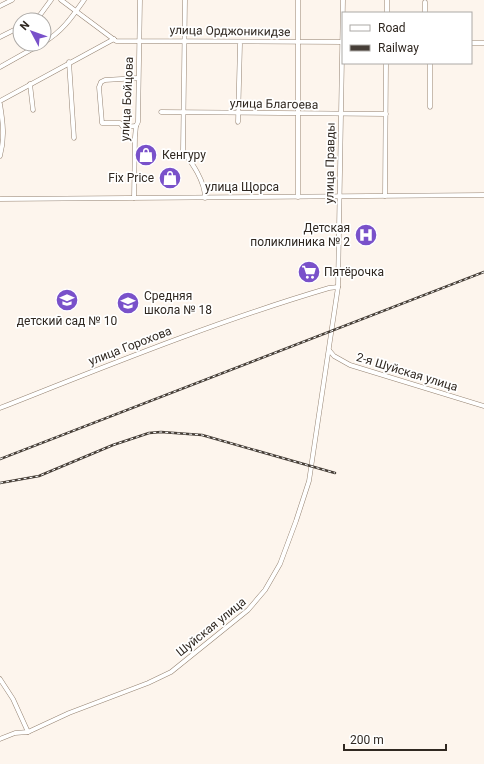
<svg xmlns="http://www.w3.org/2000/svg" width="484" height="764" font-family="Roboto,sans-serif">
<rect width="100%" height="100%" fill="#fdf5ed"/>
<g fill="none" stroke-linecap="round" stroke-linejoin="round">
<g stroke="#958372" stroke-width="5">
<g id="minor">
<polyline points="61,0 116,41 343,42"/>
<path d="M185,0L183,151C192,163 205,181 205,198"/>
<polyline points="0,6 12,0"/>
<polyline points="387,13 387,0"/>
<polyline points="425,13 425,2"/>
<polyline points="33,20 40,15 51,0"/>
<polyline points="0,37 20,27"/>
<path d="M44,42C62,32 72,17 84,0"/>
<polyline points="471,43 484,43"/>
<polyline points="69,62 74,138"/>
<polyline points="0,67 41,44"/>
<polyline points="30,84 33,110"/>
<polyline points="0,101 114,39"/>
<path d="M0,104C3,122 5,138 0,156"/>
<polyline points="430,107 430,63"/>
<polyline points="161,112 386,114"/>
<polyline points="238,122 240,44"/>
<polyline points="136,126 123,127 120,123 102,123 99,87 101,82 105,80 138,78"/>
<polyline points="385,196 386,63"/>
<polyline points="298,197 298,0"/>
<polyline points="134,198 135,137 136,126 138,122 140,0"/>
<polyline points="0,199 484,195"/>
<polyline points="329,350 334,356 350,365 484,406"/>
<path d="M0,408C109,365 217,321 329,288L338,287"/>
<polyline points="0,679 13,699 28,732"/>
<polyline points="0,739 15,733 28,732 69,713 148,683 171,672 248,610 265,590 280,564 296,521 309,481 338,287 343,0"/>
</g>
</g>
<use href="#minor" stroke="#fff" stroke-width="4"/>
<g stroke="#463e37" stroke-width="2.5">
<g id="rail">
<polyline points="0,459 484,272"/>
<polyline points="0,483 39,476 113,445 149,433 161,432 202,435 335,473"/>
</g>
</g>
<use href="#rail" stroke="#fff" stroke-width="1" stroke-dasharray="3" stroke-linecap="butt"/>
</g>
<defs>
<g id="shop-disc" transform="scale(1.15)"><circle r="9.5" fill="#7951ca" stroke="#fff"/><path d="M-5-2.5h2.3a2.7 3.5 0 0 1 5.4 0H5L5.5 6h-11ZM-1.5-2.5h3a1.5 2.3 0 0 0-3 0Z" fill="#fff"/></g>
<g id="hospital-disc" transform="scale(1.15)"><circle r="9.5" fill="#7951ca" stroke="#fff"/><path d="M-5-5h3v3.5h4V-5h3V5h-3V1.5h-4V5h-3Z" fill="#fff"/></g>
<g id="supermarket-disc" transform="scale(1.15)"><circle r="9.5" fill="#7951ca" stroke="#fff"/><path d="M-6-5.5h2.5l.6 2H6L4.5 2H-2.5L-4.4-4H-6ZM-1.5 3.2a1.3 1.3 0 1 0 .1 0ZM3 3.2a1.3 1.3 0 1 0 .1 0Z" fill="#fff"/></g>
<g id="school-disc" transform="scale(1.15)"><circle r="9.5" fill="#7951ca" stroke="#fff"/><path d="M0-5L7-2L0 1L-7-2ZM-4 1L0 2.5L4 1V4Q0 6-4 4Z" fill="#fff"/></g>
</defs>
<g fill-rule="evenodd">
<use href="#shop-disc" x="146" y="155"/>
<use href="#shop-disc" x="170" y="178"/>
<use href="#hospital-disc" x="366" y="235"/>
<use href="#supermarket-disc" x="309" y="272"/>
<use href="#school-disc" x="67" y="300"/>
<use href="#school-disc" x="128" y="303"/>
</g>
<g text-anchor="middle" stroke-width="3.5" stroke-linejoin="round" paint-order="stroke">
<g font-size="12" fill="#302821" stroke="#fff">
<text transform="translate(230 31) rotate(1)" y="4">улица Орджоникидзе</text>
<text transform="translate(127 99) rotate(-87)" y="4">улица Бойцова</text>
<text transform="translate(274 104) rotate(1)" y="4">улица Благоева</text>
<text transform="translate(330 163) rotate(-89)" y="4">улица Правды</text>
<text x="242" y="191">улица Щорса</text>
<text transform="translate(130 346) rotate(-21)" y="4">улица Горохова</text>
<text transform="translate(407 372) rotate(17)" y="4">2-я Шуйская улица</text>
<text transform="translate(211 627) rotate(-39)" y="4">Шуйская улица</text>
</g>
<g font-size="12" fill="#302821" stroke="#fff" text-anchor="start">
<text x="162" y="159">Кенгуру</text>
<text x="154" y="182" text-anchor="end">Fix Price</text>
<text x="350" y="232" text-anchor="end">Детская<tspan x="350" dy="14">поликлиника № 2</tspan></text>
<text x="324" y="276">Пятёрочка</text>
<text x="144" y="300">Средняя<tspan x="144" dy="14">школа № 18</tspan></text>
<text x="67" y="325" text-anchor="middle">детский сад № 10</text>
</g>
</g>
<rect x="342" y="12" width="130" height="52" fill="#ffffff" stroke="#aca9a6"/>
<rect x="350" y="25" width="20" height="6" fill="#ffffff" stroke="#aca9a6"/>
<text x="378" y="32" font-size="12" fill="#302821">Road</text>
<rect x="350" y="45" width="20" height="6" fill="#463e37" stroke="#aca9a6"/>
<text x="378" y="52" font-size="12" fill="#302821">Railway</text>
<g transform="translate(32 32) rotate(311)"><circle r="19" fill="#ffffff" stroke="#aca9a6"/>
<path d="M0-3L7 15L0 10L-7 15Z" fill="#7951ca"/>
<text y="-6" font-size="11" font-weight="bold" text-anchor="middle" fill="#302821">N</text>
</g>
<path d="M344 744v6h102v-6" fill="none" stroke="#302821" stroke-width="2"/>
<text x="350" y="744" font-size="12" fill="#302821" stroke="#ffffff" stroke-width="3" paint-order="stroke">200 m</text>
</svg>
